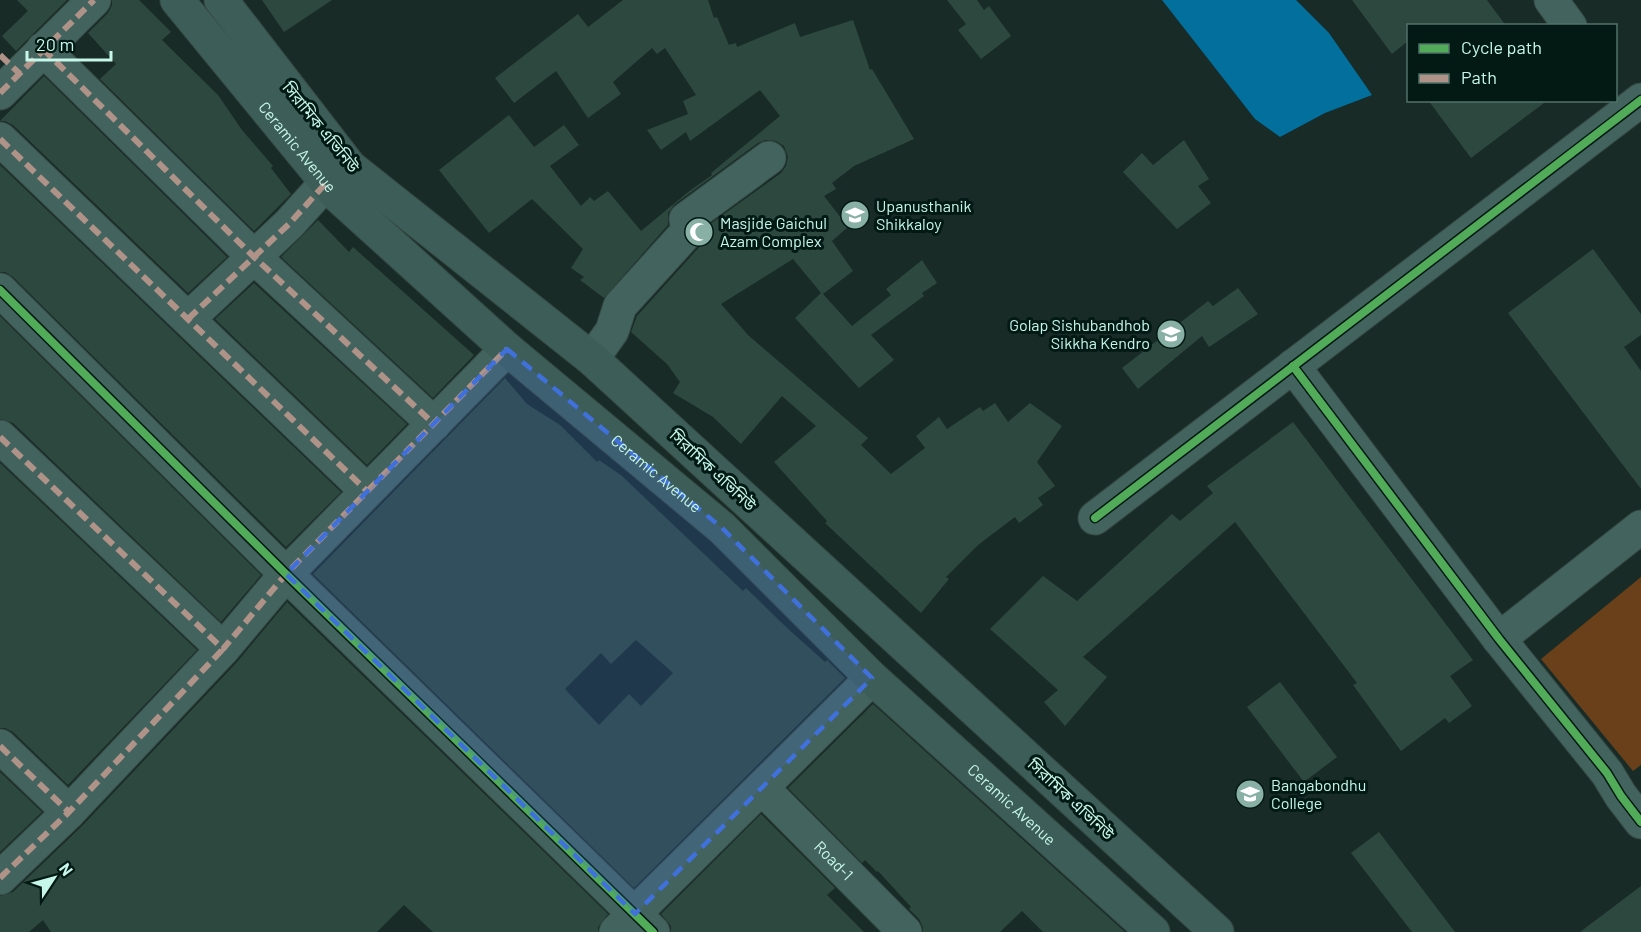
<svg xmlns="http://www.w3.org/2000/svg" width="1641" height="932" font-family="Barlow,'Noto Sans Bengali',sans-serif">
<rect width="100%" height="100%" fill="#182b27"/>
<polygon fill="#694019" points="1641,577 1641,765 1633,771 1541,659"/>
<polygon fill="#026f9d" points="1162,0 1296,0 1329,33 1372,95 1325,113 1280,137 1255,119"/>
<g fill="#2d483e" fill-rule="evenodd">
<polygon points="17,0 67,0 16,51 2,36 28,11"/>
<polygon points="112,0 139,0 171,32 162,40 218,95 242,130 273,166 271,168 291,194 254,231 100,79 116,64 88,33 108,13 112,5"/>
<polygon points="262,0 332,0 284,32"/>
<polygon points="623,0 708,0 714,18 717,17 729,45 736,43 737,47 795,23 800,37 853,20 870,70 872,69 914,139 854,166 832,183 836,189 824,196 848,227 832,241 853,271 823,294 852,326 891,295 886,289 922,260 937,283 922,293 924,296 871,335 894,360 859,388 795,318 821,293 793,259 721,304 748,335 868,438 861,445 891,474 925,448 916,436 939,417 947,429 980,407 983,411 995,403 1008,422 1030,403 1062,426 1037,462 1055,486 1038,498 1043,505 1019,523 1015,517 978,545 946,577 949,579 921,613 825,523 827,521 774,462 816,426 782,396 741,444 713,417 673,393 680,382 667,364 631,332 637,316 702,244 706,236 706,227 781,173 786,166 788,157 784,146 776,141 766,140 758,143 675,204 668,213 668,225 604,298 580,280 584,277 571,268 583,249 532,199 489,233 439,170 509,115 534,147 564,125 579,145 550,166 581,206 590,197 594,201 608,191 641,231 688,192 712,175 711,173 780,116 760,90 690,141 686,132 661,150 647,130 688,114 683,101 696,95 665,48 657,54 652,48 613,82 621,94 588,118 556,71 514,103 495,78 578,14 588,27"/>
<polygon points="947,0 977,0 984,10 989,6 1011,36 981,59 958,30 966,24"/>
<polygon points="1352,0 1487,0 1506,26 1408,26 1408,41 1392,54"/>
<polygon points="44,76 227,257 188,293 13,125 5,121 0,121"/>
<polygon points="1428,100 1548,100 1471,158"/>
<polygon points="1184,140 1209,179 1198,186 1211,203 1177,229 1123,172 1142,153 1153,165"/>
<polygon points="0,165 341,492 286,547 13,277 5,272 0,272"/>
<polygon points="318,220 349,252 353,247 474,355 433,398 281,257"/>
<polygon points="1593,249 1641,314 1641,335 1624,347 1641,371 1641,489 1508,313"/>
<polygon points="254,283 407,424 367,465 215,319"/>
<polygon points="1238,288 1258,314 1209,347 1202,336 1138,389 1122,368 1208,301 1213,306"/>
<polygon points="0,316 261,575 221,622 13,423 0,419"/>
<path d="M505,378L527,404L560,425L597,462L599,460L622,476L743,591L746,588L785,626L825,662L827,660L845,678L634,888L313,574ZM636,640L673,673L641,706L629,694L599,725L565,689L601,653L611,664Z"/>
<polygon points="1293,422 1473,660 1450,676 1472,706 1449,723 1445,718 1401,751 1353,685 1357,683 1235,522 1083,657 1107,677 1065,726 1044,702 1058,690 990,629 1043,576 1077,601 1172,514 1180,521 1213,493 1207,486"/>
<polygon points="0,463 197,650 68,785 13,732 5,728 0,728"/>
<polygon points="287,602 608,914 598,927 598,932 433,932 404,905 377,932 51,932 43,920 29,932 0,932 0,896 13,892 83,825 237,662"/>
<polygon points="1280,682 1337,757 1304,782 1247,707"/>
<polygon points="873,704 1125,932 1043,932 1022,911 1000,932 923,932 923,927 919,919 909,909 911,907 878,871 877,872 865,860 862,863 788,788"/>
<polygon points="0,772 42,812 0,852"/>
<polygon points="761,814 835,888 827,895 864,932 671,932 671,926 661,914"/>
<polygon points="1379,832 1455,932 1412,932 1351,853"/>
<polygon points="1641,886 1641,932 1580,932"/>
</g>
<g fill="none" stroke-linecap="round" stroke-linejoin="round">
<g stroke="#364944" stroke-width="35">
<g id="minor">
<polyline points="1551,0 1570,26"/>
<polyline points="43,49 254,257 434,424"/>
<polyline points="0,93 94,0"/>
<polyline points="0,139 367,491"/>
<polyline points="0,290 286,574 653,932"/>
<polyline points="188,319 289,224 326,183"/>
<polyline points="592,359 612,331 620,306 688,231 686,219 769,158"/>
<polyline points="1293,366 1499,639 1607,773 1621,796 1641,822"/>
<polyline points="0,437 223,649 286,574 507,349"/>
<polyline points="1095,518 1641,100"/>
<polyline points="1499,639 1641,527"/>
<polyline points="0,746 69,812"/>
<path id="s1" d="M762,788L905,932"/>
<polyline points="0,878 69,812 223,649"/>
<polyline points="616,932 872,678"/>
</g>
</g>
<g stroke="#364944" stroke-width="35">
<g id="major">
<path id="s2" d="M177,0L337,195L507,349L722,528L872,678L1153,932"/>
<polyline points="221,0 350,167 592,359 1217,932"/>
</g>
</g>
<use href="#minor" stroke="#43645e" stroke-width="33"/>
<use href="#major" stroke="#3d5e58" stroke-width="33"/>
<g stroke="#af9288" stroke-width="6" stroke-dasharray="12 6" stroke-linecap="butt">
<polyline points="43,49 254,257 434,424"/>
<polyline points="0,55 20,74"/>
<polyline points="0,93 94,0"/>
<polyline points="0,139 367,491"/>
<polyline points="188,319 289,224 326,183"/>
<polyline points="0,437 223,649 286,574 507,349"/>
<polyline points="0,746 69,812"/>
<polyline points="0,878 69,812 223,649"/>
</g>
<g stroke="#021914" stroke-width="11">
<g id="cycleway">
<polyline points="0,290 286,574 653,932"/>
<polyline points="1293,366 1499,639 1607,773 1621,796 1641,822"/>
<polyline points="1095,518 1641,100"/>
</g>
</g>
<use href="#cycleway" stroke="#51ab58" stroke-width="8"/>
</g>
<path fill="#3f70db" fill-opacity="0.2" stroke="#3f70db" stroke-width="4.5" stroke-dasharray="12 8" stroke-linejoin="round" d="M507,349L722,528L872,678L635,914L286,574Z"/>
<defs>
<g id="school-disc" transform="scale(1.5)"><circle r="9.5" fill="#89b0a5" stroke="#021914"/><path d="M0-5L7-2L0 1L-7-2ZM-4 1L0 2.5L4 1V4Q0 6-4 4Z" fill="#fff"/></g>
<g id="mosque-disc" transform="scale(1.5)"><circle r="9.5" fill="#89b0a5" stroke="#021914"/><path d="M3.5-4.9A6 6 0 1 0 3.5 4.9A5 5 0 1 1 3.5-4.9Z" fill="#fff"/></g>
<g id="university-disc" transform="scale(1.5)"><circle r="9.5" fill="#89b0a5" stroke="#021914"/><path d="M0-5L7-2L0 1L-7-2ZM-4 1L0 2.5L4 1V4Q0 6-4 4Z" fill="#fff"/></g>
</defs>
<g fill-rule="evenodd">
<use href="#school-disc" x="855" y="215"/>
<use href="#mosque-disc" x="699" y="232"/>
<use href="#school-disc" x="1171" y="334"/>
<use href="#university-disc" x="1250" y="794"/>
</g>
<g text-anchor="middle" stroke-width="6" stroke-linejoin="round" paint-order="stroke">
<g font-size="16" fill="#c6f7e9" stroke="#021914">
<text transform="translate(321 127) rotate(51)" y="6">সিরামিক এভিনিউ</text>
<text dy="6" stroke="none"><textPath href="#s2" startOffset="190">Ceramic Avenue</textPath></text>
<text transform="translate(713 470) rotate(43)" y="6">সিরামিক এভিনিউ</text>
<text dy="6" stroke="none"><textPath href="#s2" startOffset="676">Ceramic Avenue</textPath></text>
<text transform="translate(1071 799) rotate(43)" y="6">সিরামিক এভিনিউ</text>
<text dy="6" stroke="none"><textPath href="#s2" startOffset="1162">Ceramic Avenue</textPath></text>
<text dy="6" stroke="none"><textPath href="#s1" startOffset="102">Road-1</textPath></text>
</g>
<g font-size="16" fill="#c6f7e9" stroke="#021914" text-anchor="start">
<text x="876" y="212">Upanusthanik<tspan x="876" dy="18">Shikkaloy</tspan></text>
<text x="720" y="229">Masjide Gaichul<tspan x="720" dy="18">Azam Complex</tspan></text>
<text x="1150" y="331" text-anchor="end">Golap Sishubandhob<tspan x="1150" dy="18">Sikkha Kendro</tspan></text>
<text x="1271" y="791">Bangabondhu<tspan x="1271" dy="18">College</tspan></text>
</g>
</g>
<rect x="1407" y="24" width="210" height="78" fill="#021914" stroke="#507269" stroke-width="1.5"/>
<rect x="1419" y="44" width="30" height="9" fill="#51ab58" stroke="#507269" stroke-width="1.5"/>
<text x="1461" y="54" font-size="18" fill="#c6f7e9">Cycle path</text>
<rect x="1419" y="74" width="30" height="9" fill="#af9288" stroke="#507269" stroke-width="1.5"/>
<text x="1461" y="84" font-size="18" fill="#c6f7e9">Path</text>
<g transform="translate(54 878) rotate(54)" stroke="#021914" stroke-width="4.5" paint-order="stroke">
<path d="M0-4.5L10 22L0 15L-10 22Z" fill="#c6f7e9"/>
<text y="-9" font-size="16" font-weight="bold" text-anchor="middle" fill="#c6f7e9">N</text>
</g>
<path d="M27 51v9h84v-9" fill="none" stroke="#c6f7e9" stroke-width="3"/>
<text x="36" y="51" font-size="18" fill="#c6f7e9" stroke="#021914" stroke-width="4.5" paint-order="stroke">20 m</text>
</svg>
